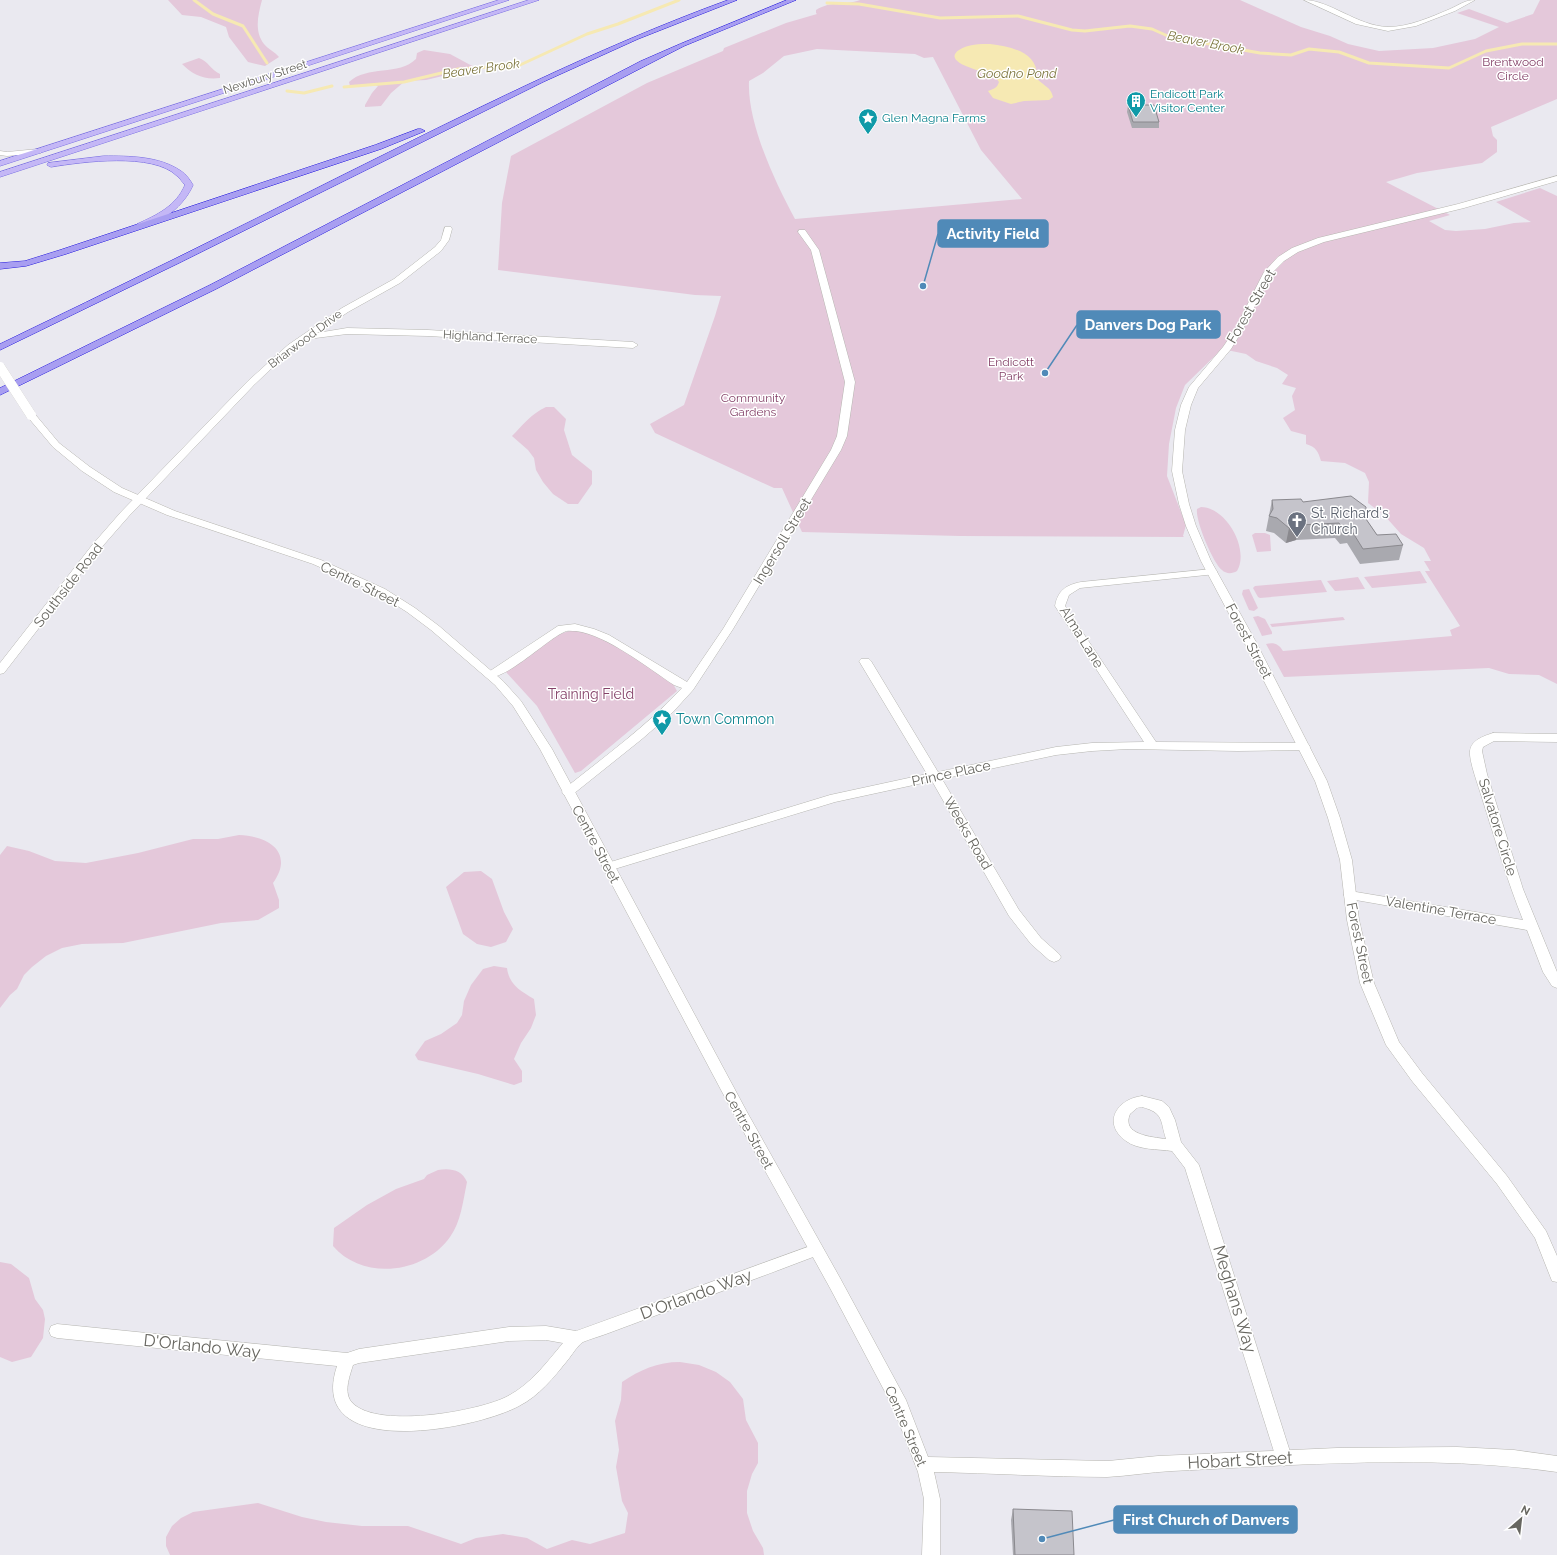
<svg xmlns="http://www.w3.org/2000/svg" width="1557" height="1555" font-family="Raleway,sans-serif">
<rect width="100%" height="100%" fill="#eae9f0"/>
<g fill="#e4c8da" fill-rule="evenodd">
<path d="M168,0H262C258,15 254,31 264,44C268,49 275,52 279,57L265,66L248,62L229,37L226,27L201,17L182,15Z"/>
<path d="M860,0H1240L1301,27L1330,36L1348,44L1379,51L1433,48L1475,39L1499,27L1457,13L1469,9L1507,23L1533,14L1540,0H1557V99L1491,127L1493,136L1497,140V152L1482,163L1417,173L1386,182L1450,215L1429,221L1445,230L1456,231L1485,229L1514,223L1531,222L1496,202L1540,188L1557,196V684L1539,675L1509,674L1489,668L1284,677L1266,644C1274,642 1279,644 1283,651L1452,636L1450,630L1460,626L1425,571H1430L1424,561H1431L1424,548L1401,534L1384,515L1368,503L1369,482L1365,473L1345,463L1321,461C1318,451 1316,447 1306,444V435L1291,431L1283,418L1295,410L1292,396L1296,388L1282,384L1288,375L1277,368L1256,361L1246,354L1222,349L1185,385L1176,408L1169,444L1167,476L1186,525L1183,536L1184,537L960,536L802,532L782,488H774L655,433L650,424L684,405L715,316L721,296L695,295L498,270L502,203L511,156L647,83L723,51L724,48L786,23L817,14L816,13V10C832,0 844,6 860,0ZM817,49L915,54L924,58L933,57L981,150L1022,199L795,219C775,182 747,123 749,81L763,73L784,56Z"/>
<path d="M424,50L450,54L476,68L426,80L405,81L391,93L381,106L365,107V105L372,93L378,86L371,84L350,86L349,82C367,65 399,76 416,59L417,53Z"/>
<path d="M199,58C208,61 211,70 220,74V78C204,80 193,75 182,64Z"/>
<path d="M546,407H554L566,419L564,430L572,455L592,471V484L578,504H568L553,494L543,482L536,470L534,458L528,450L512,436C523,425 531,414 546,407Z"/>
<path d="M1201,507C1226,507 1250,549 1237,571C1232,574 1226,574 1222,570C1213,563 1195,520 1197,509Z"/>
<polygon points="1255,533 1265,533 1270,535 1271,551 1257,552 1252,535"/>
<polygon points="1420,571 1427,583 1372,588 1364,577"/>
<polygon points="1358,577 1365,589 1335,591 1327,581"/>
<polygon points="1321,580 1327,592 1260,598 1258,597 1253,588 1255,586"/>
<polygon points="1249,589 1258,608 1254,611 1249,610 1242,594 1243,590"/>
<polygon points="1258,616 1265,619 1272,632 1272,634 1262,636 1253,617"/>
<polygon points="1343,617 1345,620 1272,627 1270,624"/>
<path d="M575,630C605,634 645,666 672,682L677,691L581,771L575,773L537,706L505,671C525,657 550,633 575,630Z"/>
<path d="M239,835C268,836 295,852 273,883L279,900V908L258,920L221,923L123,943L82,944L62,948L46,956L32,967L24,975L17,989L10,995L0,1008V855L7,846L29,851L55,861L86,863L138,853L193,839H218Z"/>
<polygon points="481,871 492,879 504,912 513,929 506,942 491,947 477,944 463,934 446,887 464,872"/>
<path d="M494,966L507,968C509,985 521,991 534,999L536,1015L531,1028L521,1043L514,1059L522,1071V1082L514,1085L478,1074L418,1060L415,1055L425,1041L441,1034L457,1023L462,1015L464,1001L471,985L483,969Z"/>
<path d="M438,1170C451,1168 462,1170 467,1182C463,1201 461,1222 450,1237C424,1274 363,1281 333,1246L334,1228L367,1205L396,1189L424,1179L427,1175Z"/>
<polygon points="0,1262 11,1264 29,1278 35,1299 43,1310 45,1319 43,1338 31,1357 12,1362 0,1357"/>
<path d="M680,1362L699,1365L716,1372L730,1382L743,1399L746,1420L758,1443V1463L752,1474L747,1491V1513L753,1531L763,1548L764,1555H170L166,1546V1537L172,1526L181,1518L193,1512L258,1503L302,1517L326,1522L362,1526H408L461,1544L476,1538L503,1534L527,1538L547,1549L572,1540L590,1544L625,1533L628,1513L622,1501L616,1467L619,1450L615,1421L621,1400L622,1382C640,1370 657,1362 680,1362Z"/>
</g>
<path fill="#f6e9b3" d="M990,44C1012,47 1039,52 1037,79C1044,86 1051,87 1053,97L1049,100L1024,101L1011,104L993,98L988,91C994,89 997,88 999,82C997,79 995,77 992,75C987,72 940,63 959,50C968,44 980,44 990,44Z"/>
<g fill="none" stroke-linecap="round" stroke-linejoin="round">
<g stroke="#f6e9b3" stroke-width="3">
<polyline points="194,0 213,14 243,26 267,63"/>
<polyline points="827,3 859,4 940,18 1018,16 1072,30 1085,31 1130,26 1152,29 1170,37 1260,53 1291,55 1309,49 1339,52 1369,63 1449,68 1486,51 1522,44 1557,44"/>
<polyline points="344,87 404,82 458,69 520,65 587,34 618,24 679,0"/>
<polyline points="287,91 304,93 332,86"/>
</g>
<g stroke="#b6b6b1" stroke-width="1">
<g id="street">
<path d="M1304,0C1330,0 1357,26 1388,27C1409,27 1431,17 1450,9C1459,5 1465,0 1475,0L1455,11L1416,26L1388,31L1356,24Z"/>
<polygon points="445,227 451,227 452,229 449,240 441,251 400,283 348,312 317,333 347,328 428,330 633,342 638,345 633,348 428,336 347,334 308,339 276,364 254,385 129,516 101,548 4,673 0,674 0,663 93,544 121,512 248,381 288,345 342,308 394,279 435,247 441,240"/>
<path d="M799,230H805L819,250L855,382L847,436L841,450L733,629L693,690L673,712L642,739L572,795H564L562,792L564,789C604,757 647,726 682,688L674,685C648,668 607,635 576,631C572,631 567,630 564,632C546,640 504,682 486,677L484,675L558,626L575,624L594,629L609,635L687,682L723,629L831,450L837,436L845,382L811,250L798,232Z"/>
<path d="M1212,569L1216,570L1217,572L1216,574L1080,588L1069,595L1065,606L1156,742L1304,743L1308,744L1310,747L1308,750L1238,751L1128,749L1092,751L1056,755L942,779L1019,910L1041,938L1059,954L1061,957L1059,960L1054,962L1049,960L1031,944L1009,916L932,781L835,802L608,871L604,870L602,867L604,864L830,795L927,774L859,661L861,659H869L871,661L938,772L1056,747L1092,743L1144,742L1055,606C1058,590 1066,585 1081,582Z"/>
<path d="M1493,733L1557,734V742L1494,741L1483,747L1482,751L1487,774L1523,889L1557,972V988L1552,986L1543,972L1527,930L1350,899L1345,898L1344,895L1345,892L1350,891L1523,920C1507,880 1495,839 1482,798C1479,787 1469,762 1470,751C1471,740 1484,736 1493,733Z"/>
<path d="M1142,1096L1162,1101L1169,1107L1175,1120L1181,1142L1199,1165L1292,1458L1290,1463L1284,1466L1278,1463L1276,1458L1185,1168L1172,1151C1158,1149 1138,1150 1126,1141C1102,1124 1116,1099 1142,1096ZM1142,1107C1164,1113 1160,1120 1166,1139C1152,1137 1121,1135 1130,1114L1137,1108Z"/>
<path d="M816,1244L821,1246L824,1250L821,1254C766,1275 712,1295 657,1315C640,1321 623,1328 606,1334C598,1337 590,1339 583,1342C577,1346 572,1355 567,1361C554,1377 539,1396 519,1406C475,1430 305,1462 337,1366L57,1338L51,1336L49,1331L51,1326L57,1324L347,1353L359,1349L509,1327L546,1326L576,1331ZM546,1340L563,1343C547,1362 531,1384 508,1396C481,1411 371,1431 350,1400C344,1390 350,1375 353,1365L359,1363L509,1341Z"/>
</g>
</g>
<g stroke="#b7b6b0" stroke-width="1">
<g id="secondary">
<polygon points="38,149 41,149 41,153 7,156 0,155 0,151 7,152"/>
<polygon points="1557,176 1557,181 1464,208 1324,242 1298,252 1284,261 1272,273 1242,331 1231,349 1198,388 1191,405 1185,430 1182,471 1189,504 1196,526 1211,561 1256,642 1327,781 1340,818 1352,860 1359,920 1374,983 1399,1042 1422,1073 1507,1176 1546,1231 1557,1256 1557,1282 1552,1281 1535,1238 1497,1184 1412,1081 1386,1045 1360,983 1347,920 1340,860 1328,818 1315,781 1244,642 1201,561 1186,526 1179,504 1172,471 1175,430 1181,405 1189,387 1223,347 1234,331 1264,272 1278,257 1292,248 1318,238 1458,204"/>
<path d="M31,412L34,413L59,443L90,467L122,488L175,511L321,560L385,589L415,608L439,626L503,681L521,701L552,749L747,1112L840,1278L906,1400L928,1457L1108,1461L1158,1456L1337,1448L1457,1447L1514,1450L1557,1456V1472C1430,1454 1300,1465 1172,1471C1150,1472 1128,1476 1107,1477C1049,1477 992,1473 934,1472L940,1499V1555H922L924,1499L918,1472L893,1407L830,1288L737,1120L540,749L513,706L495,685L431,630L407,612L377,593L313,564L167,515L114,492L82,471L53,447L26,415Z"/>
</g>
</g>
<g stroke="#7a6fe2" stroke-width="1">
<g id="primary">
<polygon points="499,0 509,0 0,166 0,161"/>
<polygon points="529,0 539,0 0,177 0,172"/>
<path d="M104,156C130,156 159,156 181,171C186,174 190,180 193,185C184,206 162,223 140,228H137L136,226L137,224C157,215 176,206 185,185C182,182 180,178 177,176C153,152 82,162 51,167L47,165L48,163Z"/>
</g>
</g>
<g stroke="#261bdd" stroke-width="1">
<g id="highway">
<path d="M728,0H737L638,39L543,82L179,263L0,350V344C114,289 228,233 341,176C468,113 594,49 728,0Z"/>
<polygon points="787,0 796,0 684,46 647,65 216,289 0,395 0,388 210,285 641,61 680,44"/>
<polygon points="418,129 421,129 425,131 381,149 66,254 26,266 0,269 0,263 25,261 60,250 375,145"/>
</g>
</g>
<use href="#street" fill="#fff" fill-rule="evenodd"/>
<use href="#secondary" fill="#fff" fill-rule="evenodd"/>
<use href="#primary" fill="#c4b7f6" fill-rule="evenodd"/>
<use href="#highway" fill="#a89ef1" fill-rule="evenodd"/>
<g stroke="#b7b6b0" stroke-width="10" stroke-linecap="butt">
<polyline id="secondary-bridge" points="0,367 31,415"/>
</g>
<use href="#secondary-bridge" stroke="#fff" stroke-width="10"/>
</g>
<g fill="#a9a9af">
<polygon points="1128,105 1159,122 1159,128 1132,128 1127,112"/>
<polygon points="1272,500 1303,502 1366,519 1377,535 1403,545 1399,560 1360,564 1347,543 1340,544 1335,538 1296,540 1286,543 1274,533 1266,531"/>
<polygon points="1013,1509 1074,1555 1013,1555 1011,1520"/>
</g>
<polygon fill="#8a898e" points="1299,525 1296,540 1286,543 1289,528"/>
<g fill="#c5c4cb" stroke="#8a898e">
<polygon points="1128,105 1154,105 1159,122 1133,122"/>
<polygon points="1351,496 1366,507 1366,519 1377,535 1396,534 1403,545 1363,549 1350,528 1343,529 1339,523 1299,525 1289,528 1277,518 1269,516 1273,509 1272,500 1301,499 1303,502"/>
<polygon points="1013,1509 1072,1511 1074,1555 1015,1555"/>
</g>
<defs>
<g id="building-pin" transform="scale(1)"><path d="M0 17L-7.5 6A9.5 9.5 0 1 1 7.5 6Z" fill="#0f9aa8" stroke="#fff"/><path d="M-4-6H4V6H1V3H-1V6H-4ZM-2.5-4.3h1.7v1.8h-1.7ZM.8-4.3h1.7v1.8H.8ZM-2.5-1h1.7V.8h-1.7ZM.8-1h1.7V.8H.8Z" fill="#fff"/></g>
<g id="sight-pin" transform="scale(1)"><path d="M0 17L-7.5 6A9.5 9.5 0 1 1 7.5 6Z" fill="#0f9aa8" stroke="#fff"/><path d="M0-6L1.8-2.2L6-1.7L2.9 1.2L3.7 5.4L0 3.3L-3.7 5.4L-2.9 1.2L-6-1.7L-1.8-2.2Z" fill="#fff"/></g>
<g id="church-pin" transform="scale(1)"><path d="M0 17L-7.5 6A9.5 9.5 0 1 1 7.5 6Z" fill="#6b7280" stroke="#fff"/><path d="M-1.2-6h2.4v3.5h3.3v2.4h-3.3V6h-2.4V-.1h-3.3v-2.4h3.3Z" fill="#fff"/></g>
</defs>
<g fill-rule="evenodd">
<use href="#building-pin" x="1136" y="101"/>
<use href="#sight-pin" x="868" y="118"/>
<use href="#church-pin" x="1297" y="521"/>
<use href="#sight-pin" x="662" y="719"/>
</g>
<g text-anchor="middle" stroke-width="3" stroke-linejoin="round" paint-order="stroke">
<g font-size="12" fill="#844168" stroke="#fff">
<text x="1513" y="66">Brentwood<tspan x="1513" dy="14">Circle</tspan></text>
<text x="1011" y="366">Endicott<tspan x="1011" dy="14">Park</tspan></text>
<text x="753" y="402">Community<tspan x="753" dy="14">Gardens</tspan></text>
</g>
<g font-size="12" fill="#676660" stroke="#fff">
<text transform="translate(265 77) rotate(-18)" y="4">Newbury Street</text>
<text transform="translate(490 337) rotate(3)" y="4">Highland Terrace</text>
<text transform="translate(305 339) rotate(-37)" y="4">Briarwood Drive</text>
</g>
<g font-size="12" fill="#0d838f" stroke="#fff" text-anchor="start">
<text x="1150" y="98">Endicott Park<tspan x="1150" dy="14">Visitor Center</tspan></text>
<text x="882" y="122">Glen Magna Farms</text>
</g>
<g font-size="13" font-style="italic" fill="#7d763e" stroke="#fff">
<text transform="translate(1206 42) rotate(11)" y="5">Beaver Brook</text>
<text transform="translate(481 68) rotate(-8)" y="5">Beaver Brook</text>
<text x="1017" y="78">Goodno Pond</text>
</g>
<g font-size="14" fill="#676660" stroke="#fff">
<text transform="translate(1251 306) rotate(-60)" y="5">Forest Street</text>
<text transform="translate(782 541) rotate(-59)" y="5">Ingersoll Street</text>
<text transform="translate(360 584) rotate(26)" y="5">Centre Street</text>
<text transform="translate(68 585) rotate(-52)" y="5">Southside Road</text>
<text transform="translate(1082 637) rotate(58)" y="5">Alma Lane</text>
<text transform="translate(1249 641) rotate(62)" y="5">Forest Street</text>
<text transform="translate(951 773) rotate(-12)" y="5">Prince Place</text>
<text transform="translate(1498 827) rotate(73)" y="5">Salvatore Circle</text>
<text transform="translate(968 833) rotate(60)" y="5">Weeks Road</text>
<text transform="translate(596 844) rotate(62)" y="5">Centre Street</text>
<text transform="translate(1441 910) rotate(10)" y="5">Valentine Terrace</text>
<text transform="translate(1360 943) rotate(78)" y="5">Forest Street</text>
<text transform="translate(749 1130) rotate(61)" y="5">Centre Street</text>
<text transform="translate(906 1426) rotate(67)" y="5">Centre Street</text>
</g>
<g font-size="14" fill="#5b616d" stroke="#fff" text-anchor="start">
<text x="1311" y="518">St. Richard's<tspan x="1311" dy="16">Church</tspan></text>
</g>
<g font-size="14" fill="#844168" stroke="#fff">
<text x="591" y="699">Training Field</text>
</g>
<g font-size="14" fill="#0d838f" stroke="#fff" text-anchor="start">
<text x="676" y="724">Town Common</text>
</g>
<g font-size="17" fill="#676660" stroke="#fff">
<text transform="translate(696 1294) rotate(-20)" y="6">D'Orlando Way</text>
<text transform="translate(1235 1299) rotate(73)" y="6">Meghans Way</text>
<text transform="translate(202 1346) rotate(6)" y="6">D'Orlando Way</text>
<text transform="translate(1240 1460) rotate(-3)" y="6">Hobart Street</text>
</g>
</g>
<path fill="none" stroke="#508ab8" stroke-width="1.5" d="M923 286L938 234M1045 373L1077 325M1042 1539L1114 1520"/>
<g fill="#508ab8" stroke="#fff" stroke-width="1.5">
<circle cx="923" cy="286" r="4"/>
<circle cx="1045" cy="373" r="4"/>
<circle cx="1042" cy="1539" r="4"/>
</g>
<g fill="#508ab8" stroke="#508ab8" stroke-width="1.5">
<rect x="938" y="220" width="110" height="27" rx="4"/>
<rect x="1077" y="311" width="143" height="27" rx="4"/>
<rect x="1114" y="1506" width="183" height="27" rx="4"/>
</g>
<g font-size="15" text-anchor="middle" font-weight="bold" fill="#fff">
<text x="993" y="239">Activity Field</text>
<text x="1148" y="330">Danvers Dog Park</text>
<text x="1206" y="1525">First Church of Danvers</text>
</g>
<g transform="translate(1521 1519) rotate(28)" stroke="#ffffff" stroke-width="3" paint-order="stroke">
<path d="M0-3L7 15L0 10L-7 15Z" fill="#676660"/>
<text y="-6" font-size="11" font-weight="bold" text-anchor="middle" fill="#676660">N</text>
</g>
</svg>
